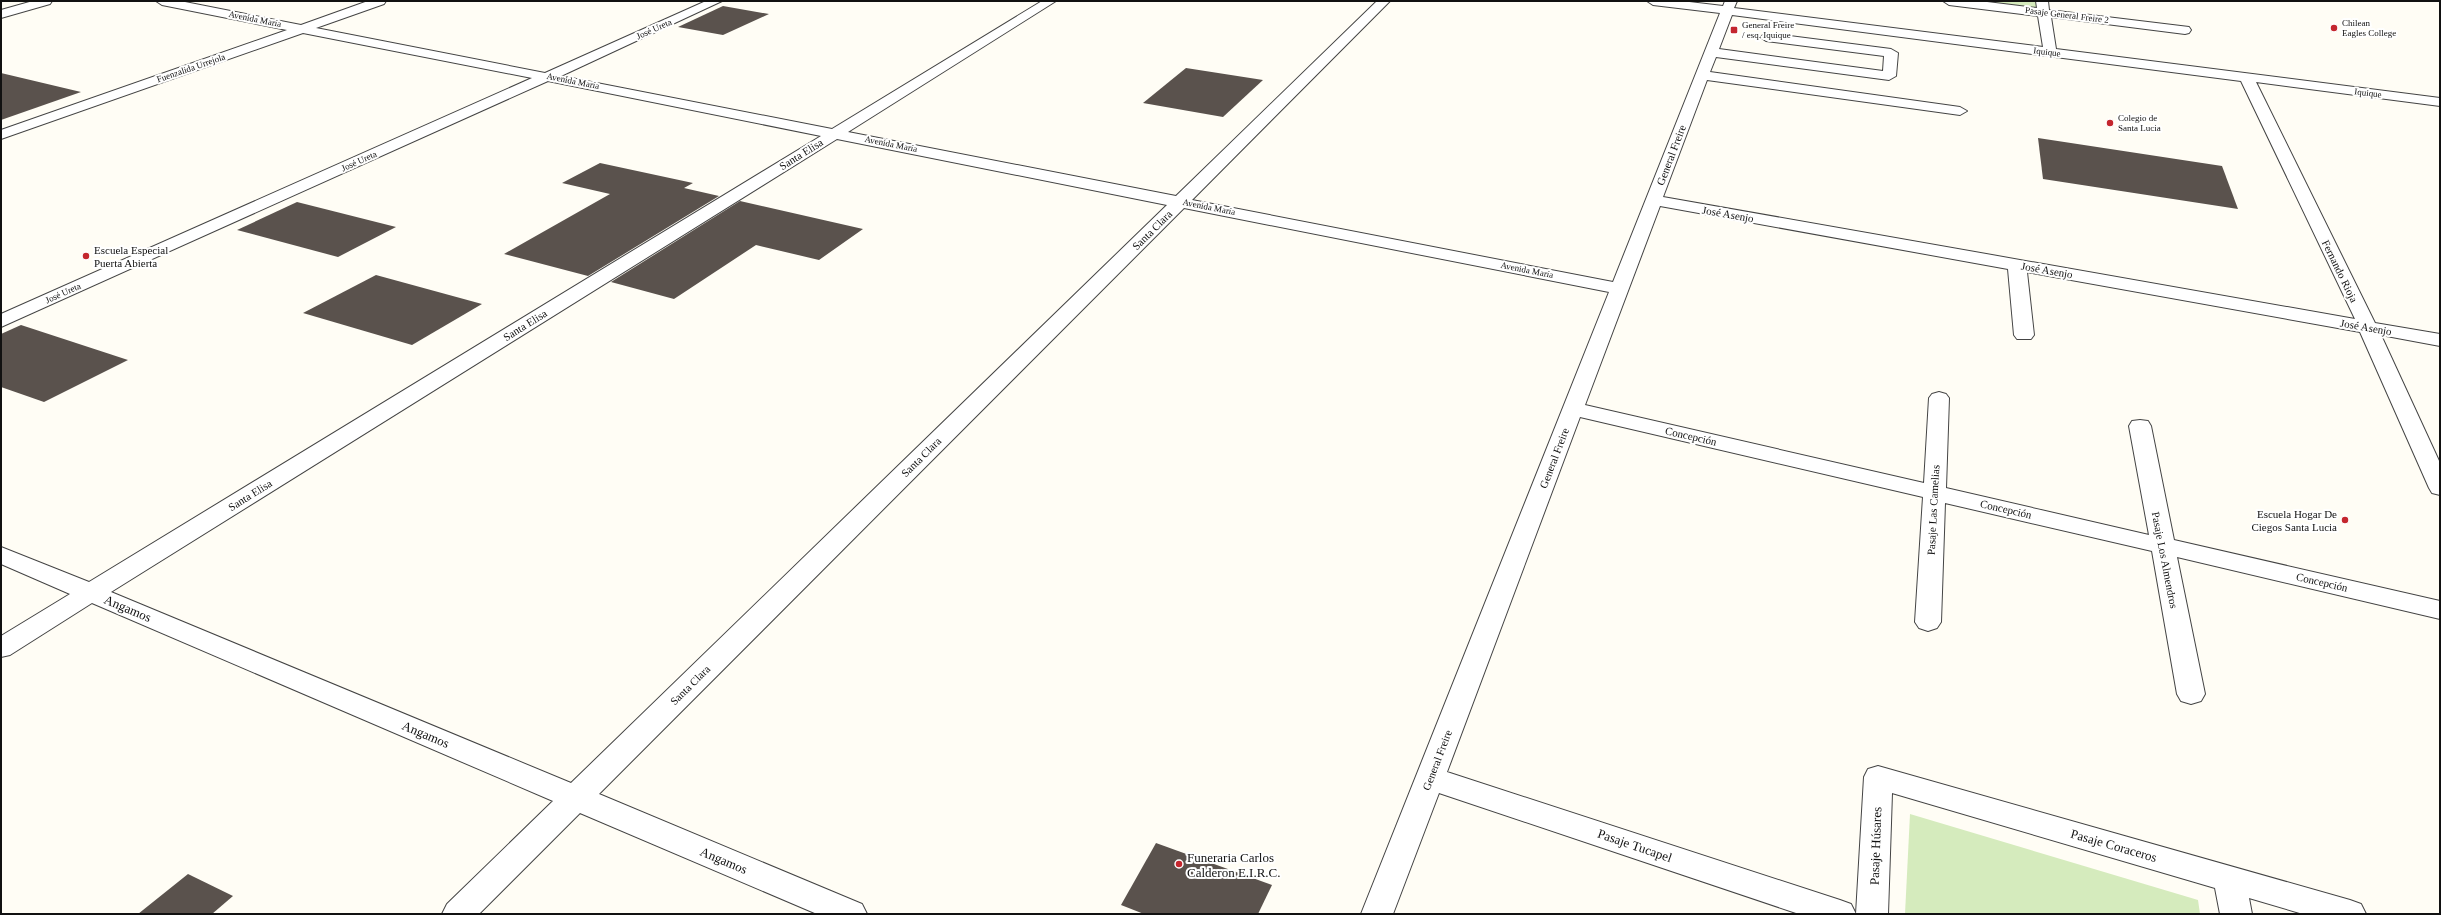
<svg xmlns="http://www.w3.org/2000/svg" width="2441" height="915" font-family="Georgia,serif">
<rect width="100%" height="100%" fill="#fffdf5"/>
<g fill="#d5ebbd">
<polygon points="1964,1 2036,1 2037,10"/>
<polygon points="1910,814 2198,900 2200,914 1905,914"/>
</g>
<g fill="#5a524d">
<polygon points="723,6 769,14 723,35 678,27"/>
<polygon points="1186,68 1263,80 1223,117 1143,103"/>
<polygon points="1,73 81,92 1,120"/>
<polygon points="2038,138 2222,166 2238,209 2043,179"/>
<polygon points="600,163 693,183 684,188 719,196 588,276 504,254 610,194 562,183"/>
<polygon points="740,201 863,229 819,260 756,245 674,299 611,282"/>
<polygon points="297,202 396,227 338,257 237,230"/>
<polygon points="376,275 482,304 412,345 303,313"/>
<polygon points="21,325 128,360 44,402 1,387 1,334"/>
<polygon points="1156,843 1272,885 1258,914 1144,914 1121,905"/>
<polygon points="188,874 233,896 212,914 138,914"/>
</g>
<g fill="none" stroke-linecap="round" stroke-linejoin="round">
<g stroke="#444" stroke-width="2">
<g id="minor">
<polygon points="33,1 52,1 50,4 1,18 1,10"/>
<path d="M156,1H180L301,25L368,1H386L384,4L316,28L545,73L706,1H722L561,76L832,129L1042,1H1056L848,132L1176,196L1377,1H1390L1192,200L1613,282L1720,13L1653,5L1647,1H1681L1723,6L1725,1H1737L1734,8L2043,47L2038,16L1949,5L1943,1H1979L2037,8L2036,1H2048L2049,10L2189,27L2191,30L2189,33L2185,34L2051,17L2056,49L2440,98V106L2256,82L2375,323L2440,334V346L2381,335L2440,463V495L2432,493L2429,488L2360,332L2027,272L2034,335L2031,339H2017L2014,335L2008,269L1660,206L1585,405L1924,483L1929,398L1932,394L1939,392L1946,394L1949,398L1946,488L2149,535L2129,426L2132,421L2140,420L2148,421L2151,426L2174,540L2440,601V619L2177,557L2205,694L2201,701L2191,704L2181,701L2177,694L2152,551L1945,503L1941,622L1937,628L1928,631L1919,628L1915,622L1923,497L1580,417L1447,772L1840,900L1851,904L1856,914H1799L1439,793L1393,914H1361L1609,292L1184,208L599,794L862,904L867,914H817L580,813L479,914H442L447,904L553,801L92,603L10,655L1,657V636L70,594L1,564V547L89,582L821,136L548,81L1,327V314L532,78L303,33L1,139V130L287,30L162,5ZM1732,15L2241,81L2355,319L1663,197L1707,80L1960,115L1967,111L1960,107L1710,72L1716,57L1889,80L1896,76L1898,53L1891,49L1766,33L1760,37L1766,41L1884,56L1883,71L1719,49ZM837,139L1167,205L571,783L111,592Z"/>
<polygon points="1878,766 2350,900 2361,904 2366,914 2303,914 2249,898 2252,914 2220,914 2215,888 1892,793 1888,914 1856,914 1864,777 1868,769"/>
</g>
</g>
<use href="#minor" fill="#fff" fill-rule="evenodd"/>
</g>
<g fill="#c4262e" stroke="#fff" stroke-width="1.5">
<circle cx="2334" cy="28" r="4"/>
<rect x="1730" y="26" width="8" height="8" rx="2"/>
<circle cx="2110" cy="123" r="4"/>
<circle cx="86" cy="256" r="4"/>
<circle cx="2345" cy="520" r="4"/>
<circle cx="1179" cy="864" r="4"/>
</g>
<g text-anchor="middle" stroke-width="4" stroke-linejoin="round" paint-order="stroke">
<g font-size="9" fill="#111" stroke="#fff">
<text transform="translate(2067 15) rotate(7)" y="3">Pasaje General Freire 2</text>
<text transform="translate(255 19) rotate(11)" y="3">Avenida María</text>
<text transform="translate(654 29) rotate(-24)" y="3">José Ureta</text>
<text transform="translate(2047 52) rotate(7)" y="3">Iquique</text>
<text transform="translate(191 68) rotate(-19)" y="3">Fuenzalida Urrejola</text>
<text transform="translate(573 81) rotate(11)" y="3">Avenida María</text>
<text transform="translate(2368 93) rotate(7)" y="3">Iquique</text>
<text transform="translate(891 144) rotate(11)" y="3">Avenida María</text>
<text transform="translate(359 161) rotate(-24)" y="3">José Ureta</text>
<text transform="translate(1209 207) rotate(11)" y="3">Avenida María</text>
<text transform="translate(1527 270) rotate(11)" y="3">Avenida María</text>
<text transform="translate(63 293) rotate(-24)" y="3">José Ureta</text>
</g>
<g font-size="9" fill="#111" stroke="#fff" text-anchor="start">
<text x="2342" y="26">Chilean<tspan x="2342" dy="10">Eagles College</tspan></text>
<text x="1742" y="28">General Freire<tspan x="1742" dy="10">/ esq. Iquique</tspan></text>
<text x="2118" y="121">Colegio de<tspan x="2118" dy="10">Santa Lucia</tspan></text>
</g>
<g font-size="11" fill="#111" stroke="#fff">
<text transform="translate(801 154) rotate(-32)" y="4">Santa Elisa</text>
<text transform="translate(1671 155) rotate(-69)" y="4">General Freire</text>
<text transform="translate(1728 214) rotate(10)" y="4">José Asenjo</text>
<text transform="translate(1152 230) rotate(-45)" y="4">Santa Clara</text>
<text transform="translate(2047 270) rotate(10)" y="4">José Asenjo</text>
<text transform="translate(2340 271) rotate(64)" y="4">Fernando Rioja</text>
<text transform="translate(525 325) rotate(-32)" y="4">Santa Elisa</text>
<text transform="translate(2366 327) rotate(10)" y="4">José Asenjo</text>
<text transform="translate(1691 436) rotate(13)" y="4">Concepción</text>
<text transform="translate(921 457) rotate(-45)" y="4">Santa Clara</text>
<text transform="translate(1554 458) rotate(-69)" y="4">General Freire</text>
<text transform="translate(250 495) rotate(-32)" y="4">Santa Elisa</text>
<text transform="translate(2006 509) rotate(13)" y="4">Concepción</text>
<text transform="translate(1933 510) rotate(-87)" y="4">Pasaje Las Camelias</text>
<text transform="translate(2165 560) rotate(79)" y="4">Pasaje Los Almendros</text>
<text transform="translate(2322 582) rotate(13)" y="4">Concepción</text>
<text transform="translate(690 685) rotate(-45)" y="4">Santa Clara</text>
<text transform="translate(1437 760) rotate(-69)" y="4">General Freire</text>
</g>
<g font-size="11" fill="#111" stroke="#fff" text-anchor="start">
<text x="94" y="254">Escuela Especial<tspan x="94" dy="13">Puerta Abierta</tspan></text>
<text x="2337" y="518" text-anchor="end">Escuela Hogar De<tspan x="2337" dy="13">Ciegos Santa Lucia</tspan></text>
</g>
<g font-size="13" fill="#111" stroke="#fff">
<text transform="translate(128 608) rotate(23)" y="5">Angamos</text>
<text transform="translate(426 734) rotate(23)" y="5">Angamos</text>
<text transform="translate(1635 845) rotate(19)" y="5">Pasaje Tucapel</text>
<text transform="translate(2114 845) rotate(16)" y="5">Pasaje Coraceros</text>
<text transform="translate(1875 846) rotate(-88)" y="5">Pasaje Húsares</text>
<text transform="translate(724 860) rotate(23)" y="5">Angamos</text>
</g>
<g font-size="13" fill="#111" stroke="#fff" text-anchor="start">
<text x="1187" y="862">Funeraria Carlos<tspan x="1187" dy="15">Calderon E.I.R.C.</tspan></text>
</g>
</g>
<rect width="2441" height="915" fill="none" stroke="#111111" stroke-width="4"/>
</svg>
